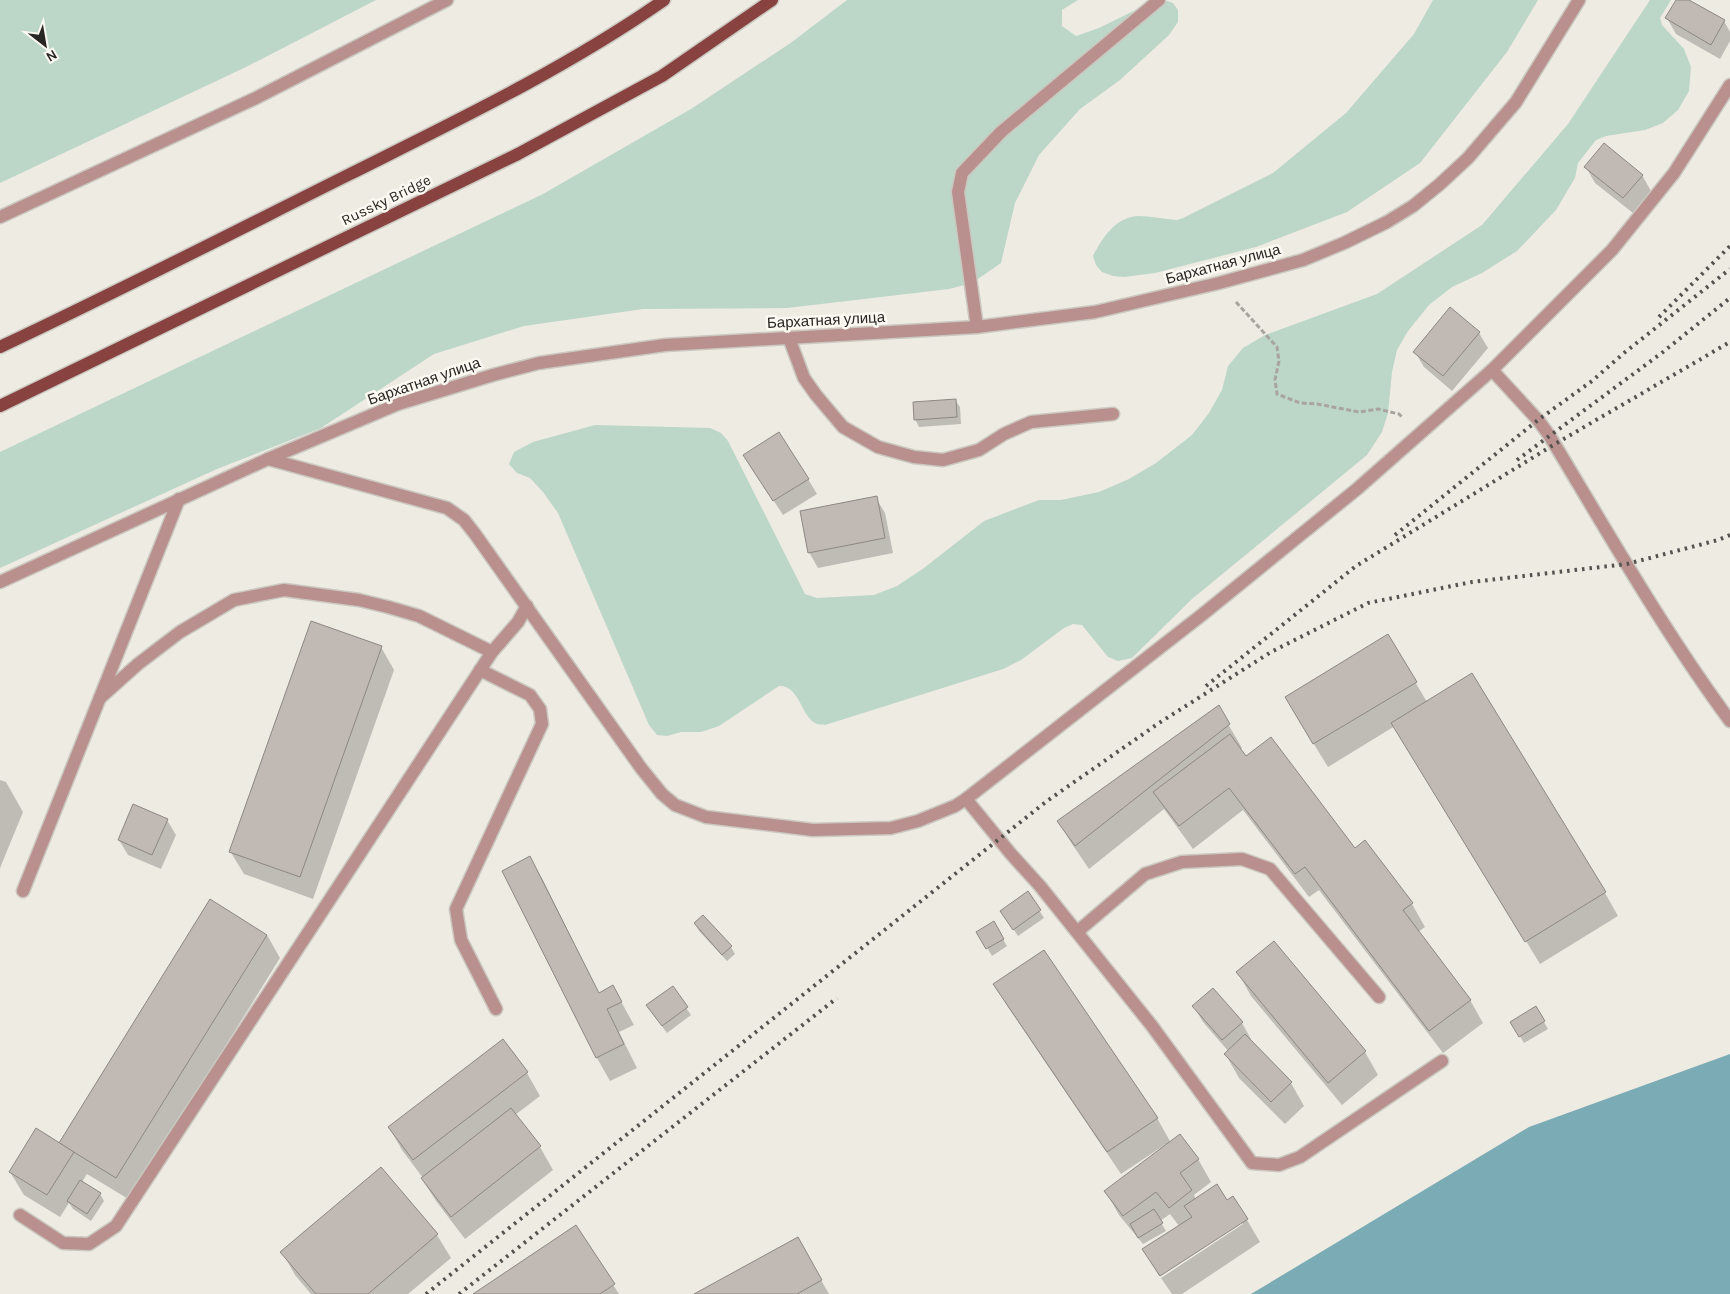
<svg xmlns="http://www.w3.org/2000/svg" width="1730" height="1294" font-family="Karla,sans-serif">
<rect width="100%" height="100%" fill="#eeebe3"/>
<g fill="#bcd6c7">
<polygon points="0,0 376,0 246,67 0,183"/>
<polygon points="847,0 1078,0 1062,10 1062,26 1076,36 1099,28 1156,0 1164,0 1173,3 1178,10 1178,22 1169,35 1120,80 1080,109 1039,155 1015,203 1001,263 972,283 949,289 787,308 643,309 524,326 434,354 321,428 217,469 0,568 0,452 543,194 691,109 792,42"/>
<path d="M1433,0H1538L1507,52L1420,163L1347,212L1256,247L1155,273L1124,277L1113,276L1102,272L1096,265L1093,256C1102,238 1116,217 1138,216C1151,216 1164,219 1177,220L1183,218L1273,173L1346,113L1414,34Z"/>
<path d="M1650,0H1671L1660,18L1662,25L1684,49L1691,67L1689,91L1678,110L1663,123L1645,130L1606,136L1596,140L1578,163L1575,178L1556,210L1517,251L1482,273L1452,287L1429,305L1408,331L1397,350L1392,372L1388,413L1382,432L1367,455L1192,599L1132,658L1118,661L1108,657L1082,625L1073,624L1064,628L1021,660L1003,669L825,725C823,724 820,725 817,724C801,718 800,685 779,686L719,726L701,732H681L667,736L657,735L649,725L558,513L543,492L530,478L517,473L509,464L514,452L533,442L595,425L710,428L721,433L728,441L805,594L817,598L874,595L897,586L924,568L984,521L1039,500H1061L1099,492L1129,479L1156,463L1192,435L1209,413L1222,390L1228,366L1243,348L1265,335L1377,294L1482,225L1568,124Z"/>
</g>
<polygon fill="#7bacb5" points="1730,1054 1730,1294 1251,1294 1529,1127"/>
<g fill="#0003">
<polygon points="1678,0 1686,0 1724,21 1730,32 1730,41 1720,59 1676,34 1667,18"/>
<polygon points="1586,167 1642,175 1651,191 1633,213 1595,183"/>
<polygon points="1479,333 1488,348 1452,391 1424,367 1415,352"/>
<polygon points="955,400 960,407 961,424 919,427 915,419"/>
<polygon points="754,470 808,479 817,494 783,515"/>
<polygon points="876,498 885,513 893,553 818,568 809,552"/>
<polygon points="1388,636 1427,702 1605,893 1618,916 1540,964 1395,726 1328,767 1299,720"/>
<polygon points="381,647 394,670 313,899 244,874 230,851"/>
<polygon points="1218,707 1242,748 1240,749 1246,758 1355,850 1412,904 1425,927 1418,932 1470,1000 1483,1023 1443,1053 1319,890 1309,897 1243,810 1193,849 1164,809 1089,869 1072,844 1058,821"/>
<polygon points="0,780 6,782 23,812 0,868"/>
<polygon points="167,820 176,835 161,869 128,855 119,840"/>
<polygon points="530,858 543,880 599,994 613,987 634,1025 619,1032 637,1068 610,1081 597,1058 503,871"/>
<polygon points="1028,893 1044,918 1018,936 1006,918"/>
<polygon points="993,923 1007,946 992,956 978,932"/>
<polygon points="695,924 731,947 735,954 727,961 699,931"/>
<polygon points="267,935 280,958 130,1200 87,1174 82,1182 100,1194 104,1201 91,1221 73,1209 69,1203 60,1217 24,1195 10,1172 59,1144"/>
<polygon points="1238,973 1365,1052 1378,1075 1342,1105 1251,996"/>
<polygon points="995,985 1157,1118 1171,1143 1198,1159 1211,1182 1194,1195 1196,1200 1227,1202 1247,1220 1260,1242 1182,1294 1172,1294 1161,1278 1243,1224 1241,1222 1159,1276 1144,1250 1179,1226 1170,1214 1160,1221 1166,1231 1143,1244 1119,1215 1106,1192 1167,1146 1166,1144 1121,1174 1008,1007"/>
<polygon points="673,988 691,1015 667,1033 652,1013"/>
<polygon points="1213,990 1242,1023 1251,1039 1249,1040 1291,1083 1304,1106 1285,1124 1239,1078 1226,1055 1229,1052 1203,1022 1194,1007"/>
<polygon points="1536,1008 1548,1029 1524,1043 1512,1023"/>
<polygon points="527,1073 540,1096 515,1115 540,1147 553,1170 465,1239 436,1201 422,1179 423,1178 402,1150 389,1127"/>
<polygon points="381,1168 437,1235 451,1258 408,1294 311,1294 295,1275 282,1252"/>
<polygon points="576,1227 619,1294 476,1294"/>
<polygon points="797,1238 829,1294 697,1294"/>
</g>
<g fill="#c1bab4" stroke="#8e8782">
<polygon points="1676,0 1689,0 1725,20 1711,45 1665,18"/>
<polygon points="1604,143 1643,175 1623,198 1584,167"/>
<polygon points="1450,307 1480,332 1443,376 1413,352"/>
<polygon points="956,399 957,417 914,420 913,402"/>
<polygon points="779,432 809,479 773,501 743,455"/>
<polygon points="877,496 885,538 808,553 800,511"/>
<polygon points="311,621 382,646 300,877 229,852"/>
<polygon points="1388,634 1417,682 1313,744 1285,697"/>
<polygon points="1472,673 1606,892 1525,942 1391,723"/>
<polygon points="1219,705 1230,724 1075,846 1057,821"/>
<polygon points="1230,734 1246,756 1271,737 1355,848 1365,840 1413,903 1403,910 1471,1000 1429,1031 1305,867 1295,874 1229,788 1179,826 1153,792"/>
<polygon points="133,804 168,819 152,855 118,840"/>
<polygon points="530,856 599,993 613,985 622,1002 607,1009 624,1044 596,1058 502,871"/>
<polygon points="1028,891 1041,910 1013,930 1000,911"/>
<polygon points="210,899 267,935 116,1178 59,1143"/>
<polygon points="703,915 732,946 722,955 694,923"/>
<polygon points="994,921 1004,939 986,949 976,932"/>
<polygon points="1274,941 1366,1051 1328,1083 1236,972"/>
<polygon points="1044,950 1158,1118 1107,1152 993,984"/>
<polygon points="673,986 688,1007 662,1026 646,1005"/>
<polygon points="1213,988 1243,1022 1222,1040 1192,1006"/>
<polygon points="1536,1006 1545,1021 1519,1037 1510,1022"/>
<polygon points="1245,1034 1292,1082 1271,1102 1224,1054"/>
<polygon points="503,1039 528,1072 413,1160 388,1127"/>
<polygon points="511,1108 541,1146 451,1217 421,1178"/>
<polygon points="36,1128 74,1152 47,1195 9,1172"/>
<polygon points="1180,1134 1199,1159 1180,1173 1192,1190 1169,1208 1156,1192 1123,1216 1104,1191"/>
<polygon points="381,1167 438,1234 368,1294 316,1294 280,1252"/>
<polygon points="80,1180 101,1193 87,1214 67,1201"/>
<polygon points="1217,1184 1227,1200 1233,1196 1248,1219 1160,1276 1142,1249 1192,1217 1184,1206"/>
<polygon points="1154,1209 1163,1223 1138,1238 1130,1224"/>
<polygon points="576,1225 615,1284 600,1294 473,1294"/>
<polygon points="798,1237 822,1280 797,1294 694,1294"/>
</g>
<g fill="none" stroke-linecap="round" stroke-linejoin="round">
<g stroke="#cac8c0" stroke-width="15">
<g id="service">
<polyline points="0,217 256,98 447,0"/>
<polyline points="977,327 958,192 962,173 1001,132 1159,0"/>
<polyline points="789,338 804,378 816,395 843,427 878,447 914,457 943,460 979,450 1004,434 1031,422 1113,414"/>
<polyline points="1492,370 1612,250 1674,173 1730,85"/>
<path d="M268,459L447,508L464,520L475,534L641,768L662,794L675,805L706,817L813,830L891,828L918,821L955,806L966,799L1203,614L1357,489L1492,370L1538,420L1549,435C1607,531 1663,630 1730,721"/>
<polyline points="492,652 518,622 527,606"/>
<polyline points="480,670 530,695 540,709 542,724 456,909 461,940 496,1009"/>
<polyline points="966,799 1011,854 1040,886 1152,1026 1252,1163 1279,1165 1300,1157 1442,1061"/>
<polyline points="23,891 179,499"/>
<polyline points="1077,932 1145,874 1182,862 1242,859 1270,869 1379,997"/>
<polyline points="20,1215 63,1243 89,1244 116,1226 492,652 419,616 388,607 359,600 284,590 234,600 180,632 138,664 100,698"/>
</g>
</g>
<g stroke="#cac8c0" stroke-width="15">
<polyline id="tertiary" points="0,582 268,459 398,404 493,375 539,363 665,345 977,327 1095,312 1219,283 1303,260 1344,243 1387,222 1413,206 1440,184 1468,158 1516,102 1579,0"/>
</g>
<g stroke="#cac8c0" stroke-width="15">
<g id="primary">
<path d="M0,347C117,292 232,233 348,175C456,121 565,69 664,0"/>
<polyline points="0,406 518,154 662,76 772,0"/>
</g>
</g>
<polyline stroke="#a8a59f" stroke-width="3" stroke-dasharray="5 2.5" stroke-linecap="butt" points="1236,302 1277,347 1279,361 1275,380 1277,394 1300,403 1317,404 1359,412 1378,409 1399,414 1403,418"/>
<use href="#service" stroke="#b9908d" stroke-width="12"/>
<use href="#tertiary" stroke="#b9908d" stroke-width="12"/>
<use href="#primary" stroke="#884240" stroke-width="12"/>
<g stroke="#53524e" stroke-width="4" stroke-dasharray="2.5 5" stroke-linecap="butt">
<polyline points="1659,317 1730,246"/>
<polyline points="1517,460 1663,352 1730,298"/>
<polyline points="1395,535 1538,420 1592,381 1624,353 1730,269"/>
<polyline points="1206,686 1356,566 1555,444 1730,342"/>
<polyline points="426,1294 1047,801 1159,723 1271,652 1368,603 1472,582 1627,564 1718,540 1730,535"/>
<polyline points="459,1294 837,998"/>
</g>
</g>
<g text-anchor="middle" stroke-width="5" stroke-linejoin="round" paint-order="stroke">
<g font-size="15" fill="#272623" stroke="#fbf9f1">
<text transform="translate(386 200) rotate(-26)" y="5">Russky Bridge</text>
<text transform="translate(1223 264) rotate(-15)" y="5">Бархатная улица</text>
<text transform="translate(826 320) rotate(-3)" y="5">Бархатная улица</text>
<text transform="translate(424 381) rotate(-19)" y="5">Бархатная улица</text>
</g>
</g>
<g transform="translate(45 45) rotate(149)" stroke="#fbf9f1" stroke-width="4" paint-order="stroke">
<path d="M0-4L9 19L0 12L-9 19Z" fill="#272623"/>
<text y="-8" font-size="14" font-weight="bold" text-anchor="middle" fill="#272623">N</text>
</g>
</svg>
